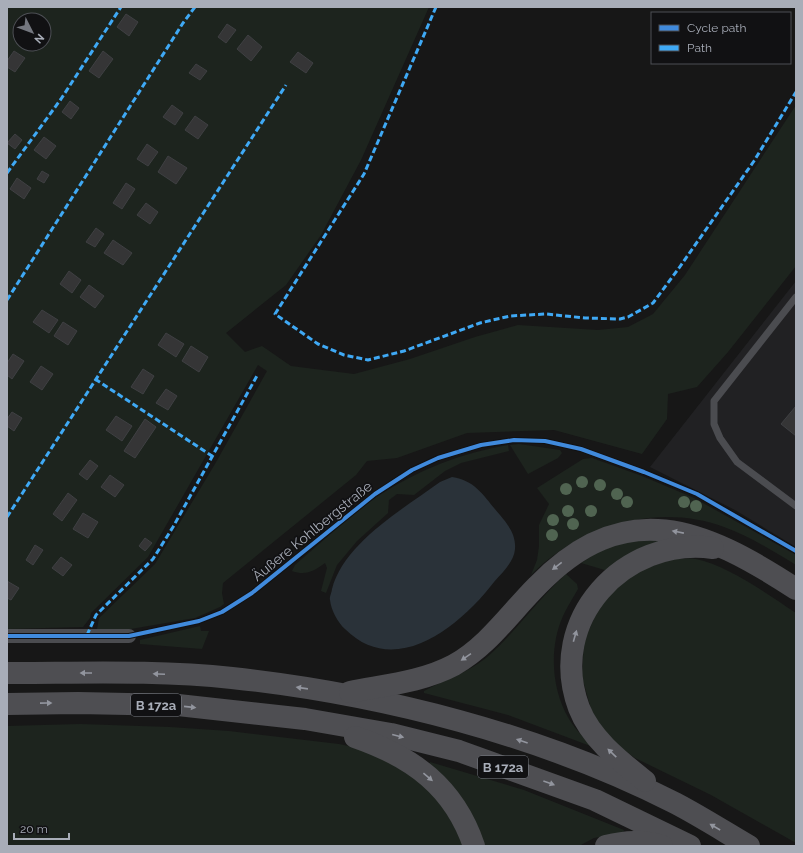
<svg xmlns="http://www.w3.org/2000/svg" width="803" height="853" font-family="Raleway,sans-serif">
<rect width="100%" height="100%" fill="#171717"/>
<polygon fill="#212123" points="796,281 796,547 735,510 650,467"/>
<g fill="#1d241e" fill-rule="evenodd">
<path d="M7,7H429L361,160L321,235L286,285L226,333L245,352L262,346L291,366L354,374L410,359L475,337L518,325L598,330L628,327L653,314L685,275L796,105V266L728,352L697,387L668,394L667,419L642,454L554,430L467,433L397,458L367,461L356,475L223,583L222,593L224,604L220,607L195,618L125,630L97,629L99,618L155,564L215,464L267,371L258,365L148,557L91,613L90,618L83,627L7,629ZM20,20H44V44H20Z"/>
<polygon points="519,444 560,450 562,453 558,458 528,474 510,445"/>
<path d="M508,445L509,451L461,463L445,471L414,495L397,494L389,500L388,513L357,541L337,565L326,593L321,591L327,568L325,563C314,571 306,576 292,571L295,565C322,542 349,516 378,496C418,470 461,453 508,445Z"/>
<path d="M592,458L642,476L694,498L796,555V565C773,551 749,536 724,527C657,502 579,526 531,575L537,560L539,546V525L549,504L537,488L583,459Z"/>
<polygon points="671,536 608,571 581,563 609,545"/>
<path d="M671,559C679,559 688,558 696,559C727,565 769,595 796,613V843L711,795L635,758L624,750L607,734L598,722L591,709L582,677L584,641L602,601L635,573Z"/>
<path d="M566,574L577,584L578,589C573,598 567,607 563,616C549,647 551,689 569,719C575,729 585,739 593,747L508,715L424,693V691C444,680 467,673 486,658C515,633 537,600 566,574Z"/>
<polygon points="200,626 201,631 209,631 202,649 140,644 140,640 144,639"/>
<polygon points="80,724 170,727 229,731 339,744 367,750 401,765 443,802 466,846 7,846 7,726"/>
<polygon points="430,762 524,790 624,830 623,833 594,838 579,846 483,846 429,765"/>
</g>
<path fill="#2a3239" d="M452,477C477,481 484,497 500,515C509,526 516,535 515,549C514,562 502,573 494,582C461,625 396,680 345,629C338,623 331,610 330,600C329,597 332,592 332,589C344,543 403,509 440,482Z"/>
<g fill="#353536" stroke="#3f4043">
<polygon points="126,14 138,22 129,36 117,27"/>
<polygon points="34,15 42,20 31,20"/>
<polygon points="227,24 236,30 226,43 218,37"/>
<polygon points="248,35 262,47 251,61 237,49"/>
<polygon points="14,51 25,58 15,72 7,67 7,61"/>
<polygon points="103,51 113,59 99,78 89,71"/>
<polygon points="298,52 313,63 306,73 290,62"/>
<polygon points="196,64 207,71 200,80 189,73"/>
<polygon points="70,101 79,108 71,119 62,112"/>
<polygon points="172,105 183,113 175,125 163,117"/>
<polygon points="195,116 208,125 198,139 185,130"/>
<polygon points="15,134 22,140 15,149 7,143"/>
<polygon points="44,137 56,146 46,159 34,150"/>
<polygon points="147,144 158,152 148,166 137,159"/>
<polygon points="168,156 187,168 176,184 158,172"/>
<polygon points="42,171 49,175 44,183 37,179"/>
<polygon points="17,178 31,188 24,199 10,189"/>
<polygon points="126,183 135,189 122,209 113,203"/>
<polygon points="146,203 158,212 150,224 137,215"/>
<polygon points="96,228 104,234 95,247 86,242"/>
<polygon points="113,240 132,253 123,265 104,253"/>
<polygon points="69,271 81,280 72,293 60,284"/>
<polygon points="89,285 104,296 95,308 80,297"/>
<polygon points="42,310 58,320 49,333 33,322"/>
<polygon points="63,322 77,331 68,345 54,336"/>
<polygon points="166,333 184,344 176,357 158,345"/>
<polygon points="191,346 208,357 199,372 182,361"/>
<polygon points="13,354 24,361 12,379 7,375 7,363"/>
<polygon points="41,366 53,374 42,390 30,382"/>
<polygon points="143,369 154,376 143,394 131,387"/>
<polygon points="166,389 177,396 168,410 156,403"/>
<polygon points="796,406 796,436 781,424"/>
<polygon points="12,412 22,418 14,431 7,426 7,419"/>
<polygon points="116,416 132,426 122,441 106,430"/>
<polygon points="145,419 156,427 135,458 124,451"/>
<polygon points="90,460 98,466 87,480 79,474"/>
<polygon points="110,475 124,485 115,497 101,487"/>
<polygon points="68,493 77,500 62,521 53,514"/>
<polygon points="83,513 98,522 88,538 73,529"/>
<polygon points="145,538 152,543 145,551 139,546"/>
<polygon points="35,545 43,550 33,565 26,560"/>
<polygon points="61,557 72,565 63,576 52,568"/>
<polygon points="7,581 19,588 11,600 7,598"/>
</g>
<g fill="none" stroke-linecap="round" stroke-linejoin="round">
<polyline stroke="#4b4c50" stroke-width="7" points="796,297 714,401 714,424 720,438 737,462 796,506"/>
<polyline stroke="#4b4c50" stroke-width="14" points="7,636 129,636"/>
<g stroke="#4e4e52" stroke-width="22">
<path d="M7,673C82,673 158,670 232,678C381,694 542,735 675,803C700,816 725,832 749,846"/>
<path d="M350,692C385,685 422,682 454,665C488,646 510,613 537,586C625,494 704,529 796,589"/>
<polyline points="7,704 78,703 178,705 305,719 391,734 459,751 595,800 690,846"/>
<path d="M355,737C413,757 454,787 474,846"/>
<path d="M645,781C620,761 591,739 579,708C546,620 624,536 713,548"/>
<path d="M606,846C626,841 642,840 662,846"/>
</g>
<g stroke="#3fa9f5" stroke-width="3" stroke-dasharray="6 3" stroke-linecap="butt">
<polyline points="436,7 364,174 275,314 318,344 344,355 368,360 404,351 480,323 510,316 546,314 585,318 620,319 628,317 653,303 679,268 754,161 796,92"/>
<polyline points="7,173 61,99 121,7"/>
<polyline points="7,300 183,23 195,7"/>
<polyline points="95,379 212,456"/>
<polyline points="7,517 286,85"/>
<polyline points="87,635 96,615 153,559 173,527 258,374"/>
</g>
<g stroke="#111113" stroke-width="6">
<polyline id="cycleway" points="7,636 129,636 199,621 222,612 252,593 375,494 412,470 438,458 481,445 514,440 545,441 581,449 644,472 697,494 796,551"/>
</g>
<use href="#cycleway" stroke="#408adc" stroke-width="4"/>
</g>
<g fill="#506451">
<circle cx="582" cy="482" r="6"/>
<circle cx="600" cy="485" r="6"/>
<circle cx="566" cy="489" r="6"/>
<circle cx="617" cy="494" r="6"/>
<circle cx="627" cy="502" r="6"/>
<circle cx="684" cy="502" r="6"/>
<circle cx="696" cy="506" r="6"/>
<circle cx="568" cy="511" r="6"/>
<circle cx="591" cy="511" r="6"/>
<circle cx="553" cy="520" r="6"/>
<circle cx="573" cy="524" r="6"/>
<circle cx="552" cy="535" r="6"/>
</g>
<defs><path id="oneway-solid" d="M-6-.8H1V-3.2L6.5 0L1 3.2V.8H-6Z"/></defs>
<g fill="#92959e">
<use href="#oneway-solid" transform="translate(678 532) rotate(-169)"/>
<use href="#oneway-solid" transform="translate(557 566) rotate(142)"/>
<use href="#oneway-solid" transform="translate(575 636) rotate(-74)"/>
<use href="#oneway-solid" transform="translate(466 657) rotate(146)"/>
<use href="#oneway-solid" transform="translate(86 673) rotate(-180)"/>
<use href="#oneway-solid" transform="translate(159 674) rotate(-178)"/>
<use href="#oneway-solid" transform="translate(302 688) rotate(-172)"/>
<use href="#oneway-solid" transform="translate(46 703) rotate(-1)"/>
<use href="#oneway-solid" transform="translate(190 707) rotate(6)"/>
<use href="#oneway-solid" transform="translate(398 736) rotate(14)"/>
<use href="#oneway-solid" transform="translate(522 741) rotate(-161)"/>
<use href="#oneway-solid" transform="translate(612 753) rotate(-136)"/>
<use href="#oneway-solid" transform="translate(428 777) rotate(40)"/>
<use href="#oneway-solid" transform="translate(549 783) rotate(20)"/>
<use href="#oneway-solid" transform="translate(715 827) rotate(-150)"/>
</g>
<g text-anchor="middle" stroke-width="3.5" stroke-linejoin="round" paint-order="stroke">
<g fill="#111113" stroke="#7b7e86" stroke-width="1">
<rect x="131" y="694" width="50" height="22" rx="3"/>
<rect x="478" y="756" width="50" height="22" rx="3"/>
</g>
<g font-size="13" font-weight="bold" fill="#a8adb8">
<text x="156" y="710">B 172a</text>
<text x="503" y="772">B 172a</text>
</g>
<g font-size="14" fill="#a8adb8" stroke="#111113">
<text transform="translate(312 531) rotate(-39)" y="5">Äußere Kohlbergstraße</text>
</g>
</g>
<rect width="803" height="853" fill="none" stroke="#a8adb8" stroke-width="16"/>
<rect x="651" y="12" width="140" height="52" fill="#111113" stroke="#4d4f55"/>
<rect x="659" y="25" width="20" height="6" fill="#408adc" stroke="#4d4f55"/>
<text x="687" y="32" font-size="12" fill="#a8adb8">Cycle path</text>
<rect x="659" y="45" width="20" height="6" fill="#3fa9f5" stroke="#4d4f55"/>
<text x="687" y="52" font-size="12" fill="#a8adb8">Path</text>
<g transform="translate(32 32) rotate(132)"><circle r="19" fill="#111113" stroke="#4d4f55"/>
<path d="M0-3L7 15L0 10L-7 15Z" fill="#757880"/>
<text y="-6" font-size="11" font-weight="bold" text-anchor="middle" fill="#a8adb8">N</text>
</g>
<path d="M14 833v6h55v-6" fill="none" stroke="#a8adb8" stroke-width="2"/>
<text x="20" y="833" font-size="12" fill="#a8adb8" stroke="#111113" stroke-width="3" paint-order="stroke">20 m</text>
</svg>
